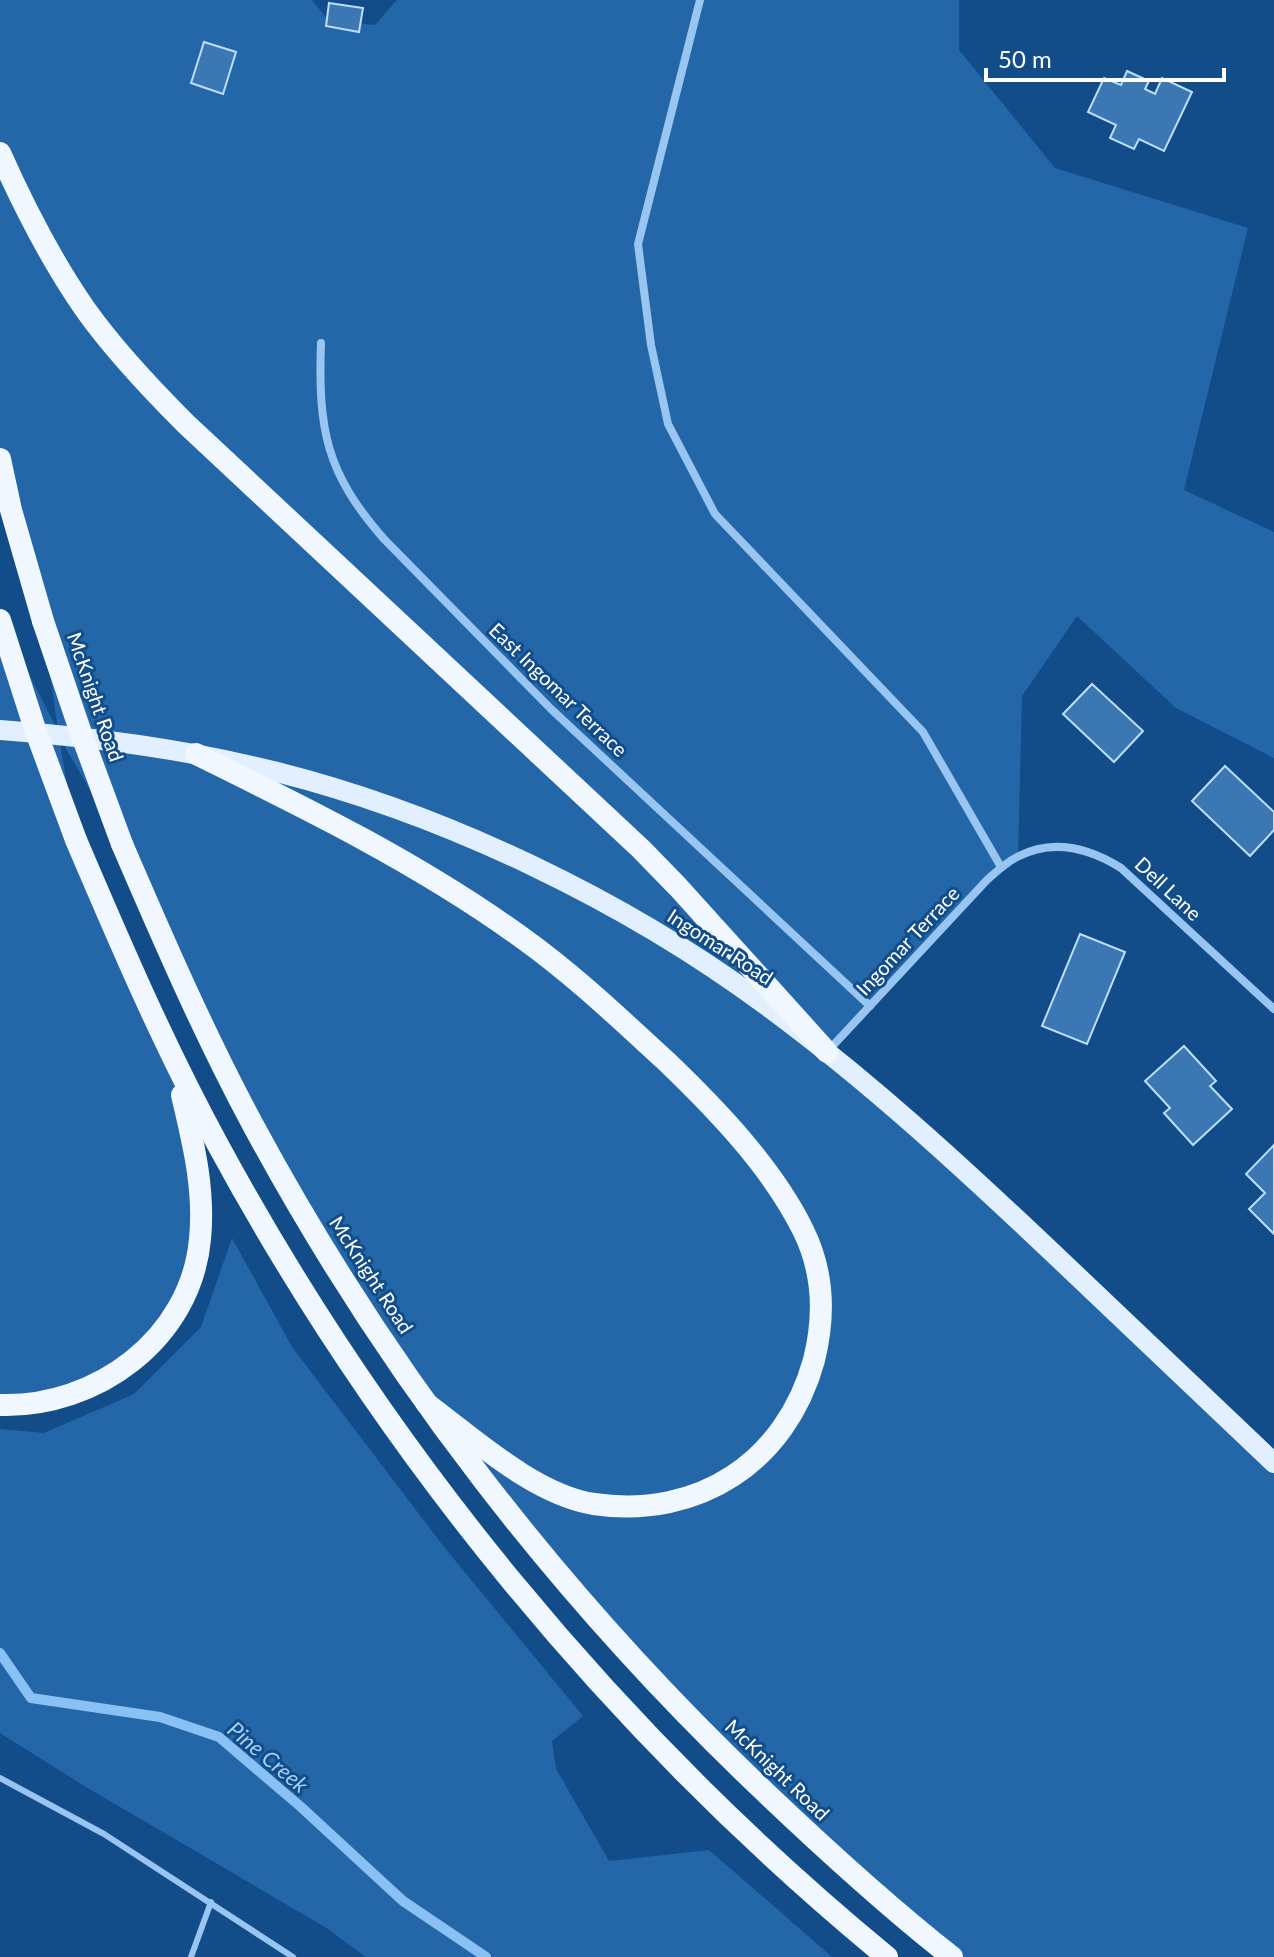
<svg xmlns="http://www.w3.org/2000/svg" width="1274" height="1957" font-family="Lato,sans-serif">
<rect width="100%" height="100%" fill="#124d8a"/>
<g fill="#2467a9">
<polygon points="0,0 312,0 328,20 375,25 397,0 959,0 959,50 1055,168 1248,228 1184,490 1274,532 1274,758 1176,708 1077,616 1022,696 1018,856 1001,867 827,1052 1274,1463 1274,1957 952,1957 922,1934 568,1584 306,1217 122,844 59,737 76,840 173,1058 195,1152 196,1265 123,1370 0,1405 0,618 58,731 43,621 0,459"/>
<polygon points="232,1238 292,1347 444,1547 583,1716 552,1741 556,1769 609,1861 709,1850 832,1957 366,1957 325,1927 86,1787 0,1733 0,1429 44,1433 134,1394 201,1327"/>
</g>
<g fill="none" stroke-linecap="round" stroke-linejoin="round">
<polyline stroke="#89c1f4" stroke-width="10" points="0,1653 31,1698 160,1717 219,1737 301,1807 403,1901 486,1957"/>
</g>
<g fill="#3a77b3" stroke="#bedefc" stroke-width="2">
<polygon points="329,3 363,8 359,32 326,26"/>
<polygon points="204,42 236,52 223,94 191,83"/>
<polygon points="1127,71 1149,81 1145,89 1155,94 1162,78 1192,92 1164,151 1139,139 1134,149 1110,138 1116,125 1088,112 1104,78 1121,85"/>
<polygon points="1092,684 1143,731 1114,762 1063,714"/>
<polygon points="1225,766 1274,812 1274,830 1250,856 1192,801"/>
<polygon points="1080,934 1125,952 1087,1044 1042,1026"/>
<polygon points="1184,1046 1216,1081 1210,1086 1232,1109 1193,1145 1164,1113 1170,1108 1145,1081"/>
<polygon points="1274,1145 1274,1234 1249,1209 1265,1193 1246,1174"/>
</g>
<g fill="none" stroke-linecap="round" stroke-linejoin="round">
<g stroke="#98c5f1" stroke-width="6">
<polyline points="0,1778 104,1834 293,1957"/>
<polyline points="191,1957 211,1902"/>
</g>
<g stroke="#98c5f1" stroke-width="8">
<polyline points="700,0 638,244 651,345 668,424 715,514 923,732 1001,867"/>
<path d="M321,343C318,430 326,473 384,539L551,709L870,1006"/>
<path d="M827,1052L986,881C996,872 1005,863 1017,857C1053,838 1089,848 1121,868L1274,1009"/>
</g>
<path stroke="#e2efff" stroke-width="20" d="M0,730C93,737 186,749 277,772C447,815 627,902 767,1006C869,1081 962,1167 1054,1254C1127,1324 1201,1393 1274,1463"/>
<g stroke="#f0f7ff" stroke-width="22">
<path d="M0,153C24,207 51,260 85,309C114,350 150,388 186,424L641,849L678,887L827,1052"/>
<polyline points="0,459 11,510 43,621"/>
<path d="M196,754C308,809 420,864 521,937C573,974 619,1018 666,1061C716,1109 772,1167 803,1230C824,1272 825,1316 814,1360C786,1462 699,1519 594,1504C535,1495 474,1439 427,1404"/>
<path d="M76,840C120,943 164,1046 218,1145C386,1455 615,1733 887,1957"/>
<path d="M122,844C163,939 204,1034 253,1125C387,1374 562,1600 767,1794C827,1851 887,1906 952,1957"/>
<path d="M0,1405C96,1408 191,1339 200,1239C205,1189 193,1142 182,1095"/>
</g>
<g stroke="#f0f7ff" stroke-width="22">
<polyline points="0,620 35,729 76,840"/>
<polyline points="43,621 81,733 122,844"/>
</g>
</g>
<g text-anchor="middle" stroke-width="6" stroke-linejoin="round" paint-order="stroke">
<g font-size="20" fill="#fff" stroke="#124d8a">
<text transform="translate(558 690) rotate(44)" y="7">East Ingomar Terrace</text>
<text transform="translate(95 697) rotate(71)" y="7">McKnight Road</text>
<text transform="translate(1168 889) rotate(43)" y="7">Dell Lane</text>
<text transform="translate(908 941) rotate(-47)" y="7">Ingomar Terrace</text>
<text transform="translate(720 947) rotate(33)" y="7">Ingomar Road</text>
<text transform="translate(371 1275) rotate(57)" y="7">McKnight Road</text>
<text transform="translate(777 1770) rotate(44)" y="7">McKnight Road</text>
</g>
<g font-size="22" font-style="italic" fill="#a3cff8" stroke="#124d8a">
<text transform="translate(268 1757) rotate(40)" y="8">Pine Creek</text>
</g>
</g>
<path d="M986 68v12h238v-12" fill="none" stroke="#ffffff" stroke-width="4"/>
<text x="998" y="68" font-size="24" fill="#ffffff" stroke="#124d8a" stroke-width="6" paint-order="stroke">50 m</text>
</svg>
